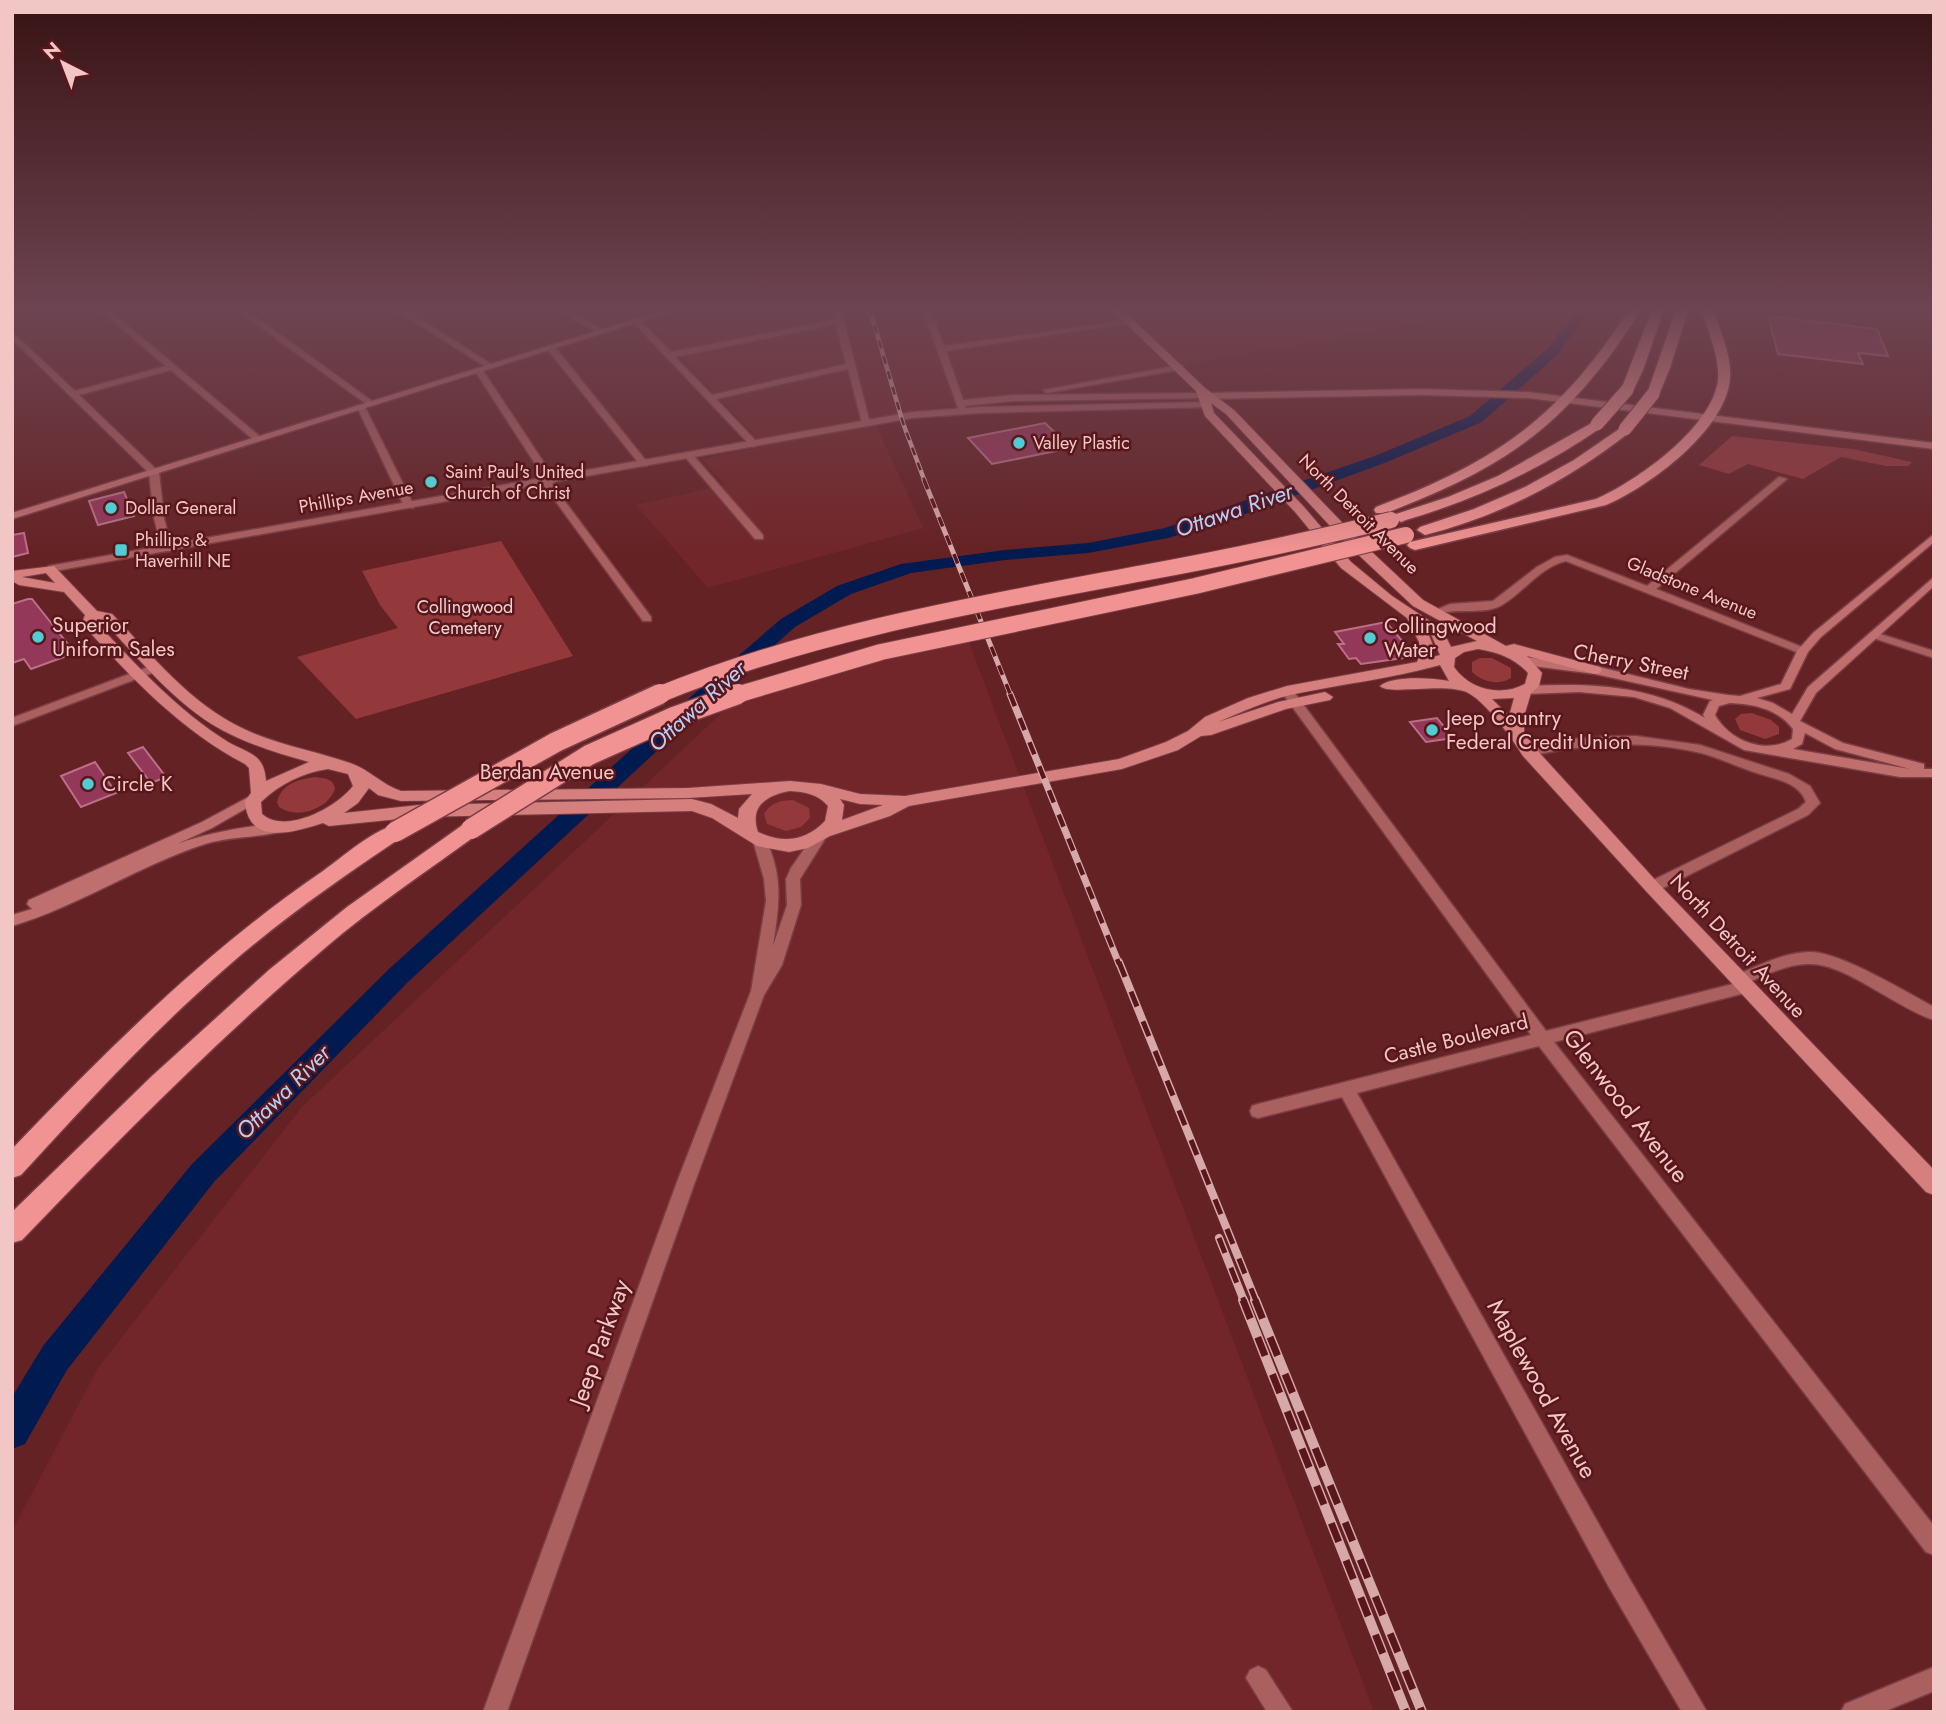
<svg xmlns="http://www.w3.org/2000/svg" width="1946" height="1724" font-family="Jost,sans-serif">
<rect width="100%" height="100%" fill="#652225"/>
<g fill="#722629">
<polygon points="684,310 1490,310 873,419 923,528 708,588 636,505 725,485 702,459 765,446 648,322"/>
<polygon points="968,640 1374,1712 12,1712 12,1531 98,1368 302,1107 744,692"/>
</g>
<g fill="#93383b">
<polygon points="1732,436 1853,449 1912,462 1908,466 1886,466 1841,457 1803,479 1748,464 1729,474 1699,465"/>
<polygon points="501,541 573,656 356,719 297,657 398,628 380,605 362,571"/>
<path d="M1492,658L1511,668V678C1498,686 1483,682 1472,672V662L1480,658Z"/>
<polygon points="1752,713 1771,720 1779,727 1779,734 1765,739 1740,730 1735,719 1741,714"/>
<path d="M315,777C325,778 334,779 335,789C328,809 297,820 279,807L277,802C281,784 299,779 315,777Z"/>
<path d="M793,800L809,808L810,818L801,827L786,831L767,824L764,814C770,803 781,800 793,800Z"/>
</g>
<g fill="none" stroke-linecap="round" stroke-linejoin="round">
<polygon fill="#011b50" fill-rule="evenodd" points="1578,310 1591,310 1557,355 1482,422 1387,462 1229,520 1168,538 1088,553 1005,560 911,573 851,594 795,627 674,735 407,983 214,1182 67,1370 25,1444 12,1449 12,1397 43,1346 192,1164 389,969 658,725 781,619 837,586 901,564 1005,550 1088,543 1165,528 1375,456 1470,416 1547,349"/>
</g>
<g fill="#943859" stroke="#bb7087" stroke-width="2">
<polygon points="1768,316 1877,329 1888,356 1858,353 1863,364 1778,354"/>
<polygon points="1045,423 1071,448 992,464 968,438"/>
<polygon points="124,492 134,516 98,525 89,501"/>
<polygon points="24,533 28,553 12,557 12,535"/>
<polygon points="28,599 32,599 75,653 31,669 24,659 12,663 12,604"/>
<polygon points="1386,622 1409,649 1403,658 1361,664 1356,658 1349,659 1338,644 1344,644 1335,632"/>
<polygon points="1437,718 1453,738 1426,742 1410,722"/>
<polygon points="143,747 166,777 151,783 128,753"/>
<polygon points="95,762 116,793 81,807 61,776"/>
</g>
<g fill="none" stroke-linecap="round" stroke-linejoin="round">
<g stroke="#7a3e44" stroke-width="3">
<g id="minor">
<polygon points="100,310 109,310 263,439 255,441 171,370 79,395 159,472 164,518 172,549 171,551 163,551 162,549 154,518 149,473 12,339 12,332 75,391 166,366"/>
<polygon points="237,310 246,310 376,404 369,406"/>
<polygon points="396,310 406,310 496,367 489,369"/>
<polygon points="559,310 569,310 607,332 600,334"/>
<path d="M832,310H840L844,321L870,423L866,426L862,423L848,369L716,399L757,442L759,444L754,447L751,446L633,322L640,320L671,352L835,320ZM836,324L846,364L712,395L675,357Z"/>
<polygon points="923,310 931,310 944,346 1131,320 1135,322 946,351 967,411 963,414 959,411"/>
<polygon points="548,346 554,346 647,462 647,466 641,466 548,350"/>
<polygon points="476,369 482,369 556,481 552,484 651,617 651,621 643,621 543,484 541,482 545,479 475,371"/>
<polygon points="358,405 365,407 414,506 413,508 404,506 357,407"/>
<polygon points="686,454 692,454 763,535 763,539 755,539 686,458"/>
<path d="M1779,477L1787,479L1656,589L1807,649V653H1799L1566,561C1540,567 1524,592 1502,605C1485,615 1461,608 1442,613L1436,610L1450,604L1493,601L1537,567L1555,557L1567,555L1647,586Z"/>
<polygon points="1874,632 1934,651 1934,658 1870,637 1870,633"/>
<polygon points="156,664 160,666 160,670 12,726 12,718"/>
<path d="M1287,687L1291,688L1546,1031L1733,984L1731,980L1734,976C1758,966 1784,952 1811,952C1842,953 1904,991 1934,1007V1020C1898,1009 1846,964 1811,964C1789,963 1769,974 1749,982L1753,987L1750,991L1745,993L1554,1042L1934,1526V1555L1926,1552L1539,1046L1357,1093L1625,1571L1707,1712H1682L1609,1587L1342,1097L1258,1118L1252,1116L1250,1111L1252,1106L1258,1104L1531,1035L1283,694L1281,691L1283,688Z"/>
<path d="M1636,736L1700,745L1789,774L1810,786L1820,803L1808,815L1657,891H1647L1645,887L1647,883L1798,809L1806,802C1799,782 1775,779 1757,773C1738,767 1720,758 1701,753C1643,739 1586,744 1529,756L1523,752C1538,738 1613,736 1636,736Z"/>
<polygon points="1934,1667 1934,1691 1883,1712 1841,1712 1845,1704"/>
</g>
</g>
<g stroke="#7a3e44" stroke-width="3">
<g id="tertiary">
<polygon points="1929,310 1934,310 1934,313"/>
<polygon points="1180,365 1183,365 1183,369 1047,393 1043,390"/>
<polygon points="1203,393 1206,394 1206,398 1013,401 963,406 959,403 963,400 1013,395"/>
<polygon points="1206,402 1210,405 1209,407 980,413 912,418 49,572 44,569 49,566 912,412 980,407"/>
<path d="M818,834L825,839L800,879L801,905L782,965L764,995L695,1182L507,1712H483L677,1182L751,991L766,901L764,879L753,841L755,838H765C784,876 779,906 773,946L787,905L786,879L791,868L813,836Z"/>
<polygon points="1258,1666 1266,1670 1293,1712 1267,1712 1246,1678 1250,1670"/>
</g>
</g>
<g stroke="#7a3e44" stroke-width="3">
<g id="secondary">
<polygon points="664,310 677,310 12,519 12,513"/>
<polygon points="1423,389 1528,392 1934,443 1934,449 1528,398 1423,395 1203,399 1199,396 1203,393"/>
<path d="M1934,534V542L1821,637L1808,652L1790,689L1757,698L1773,703L1792,714L1808,687L1934,577V586L1816,693L1800,721L1843,743L1924,764V769H1934V777H1900L1744,750L1670,708L1634,697L1579,692L1526,694L1520,690L1526,686C1589,683 1649,684 1705,718L1703,715L1710,701L1713,700L1595,674L1525,665L1519,661L1525,657L1595,666L1689,689L1728,695L1740,696L1781,684L1797,651L1813,633ZM1730,703C1754,704 1778,709 1793,729L1792,739C1765,755 1730,741 1715,715L1719,706ZM1805,733L1835,749L1910,769L1793,749L1802,744Z"/>
<path d="M256,793L261,794L263,797L261,800L212,828L177,844C211,832 244,827 279,823L284,825L286,828L284,831C258,838 230,836 205,844C138,866 79,906 12,926V915L32,909L27,904L29,900L202,822Z"/>
</g>
</g>
<g stroke="#7a3e44" stroke-width="2">
<path id="primary" d="M1112,310H1123L1205,388L1234,410L1357,538L1423,600L1506,646L1514,644L1600,667L1602,670L1600,673L1595,674L1527,656L1542,673L1539,686L1531,693L1525,713L1524,732L1535,748L1658,883L1934,1170V1195L1926,1192L1646,891L1523,756C1512,738 1487,704 1470,694C1449,681 1390,696 1380,686C1393,675 1432,678 1449,681L1440,665C1391,679 1340,684 1290,695C1265,701 1242,712 1218,722L1278,702L1325,692L1333,697L1330,700L1286,709L1211,735L1201,736L1178,750L1122,769L909,806L890,816L830,836L808,848L789,852L757,846L712,818L692,811L419,817L329,826L323,823C292,833 248,846 245,801L251,793L249,768L245,764C180,730 133,679 84,626L82,623L85,615L64,592L19,585L12,581V571L54,566L97,611L112,614C152,655 190,704 244,729C278,745 316,751 350,763C369,769 382,785 401,791L688,788L790,781L821,784L860,794L905,796L1119,759L1166,742L1188,731L1205,717L1248,698L1287,686L1417,662L1420,654L1419,642L1407,618L1341,568L1296,513L1205,416L1196,391ZM1211,403L1226,414L1347,544L1413,606L1477,641L1451,647L1442,629L1392,596L1351,562L1304,507L1214,413ZM46,573L55,583L22,577ZM97,619L102,620C140,659 174,704 222,730C250,745 280,754 309,762L266,781C264,753 249,754 228,742C177,710 137,666 96,622ZM1428,633L1431,634L1440,655L1433,657L1434,648ZM1478,649C1497,652 1515,658 1528,673L1525,684C1501,697 1470,690 1454,667L1455,658L1464,652ZM1514,698L1509,716L1492,699ZM328,769L348,774L353,786C337,807 286,835 262,814L261,802C280,784 302,773 328,769ZM369,788L378,795L401,801L688,798L752,794L739,809L738,818L711,804L692,799L419,805L344,813L358,803ZM790,791C805,792 818,794 828,806L825,821C806,841 783,844 758,832C749,806 767,795 790,791ZM840,799L860,804L883,805L842,820L844,805Z"/>
</g>
<g stroke="#7a3e44" stroke-width="3">
<g id="motorway">
<path d="M1629,310H1641C1569,423 1510,466 1386,513H1376L1374,510L1376,507C1497,461 1558,419 1629,310Z"/>
<polygon points="1652,310 1664,310 1643,370 1632,393 1622,393 1621,390"/>
<polygon points="1676,310 1688,310 1670,368 1658,397 1648,397 1647,394"/>
<path d="M1702,310H1714C1720,332 1732,356 1730,378C1727,429 1649,487 1606,505L1415,550L1410,548L1407,545L1410,542L1596,499C1637,481 1712,428 1718,380C1720,357 1708,332 1702,310Z"/>
<path d="M1597,420L1604,424L1602,427C1541,469 1477,499 1406,520L1401,522L1393,517L1396,514L1448,497L1498,476Z"/>
<path d="M1625,425L1630,426V432C1569,480 1500,516 1425,535L1417,530L1420,527L1474,509L1525,487L1574,460Z"/>
<path d="M471,822L478,824L481,829L478,834C427,871 373,907 325,948C218,1039 119,1139 22,1240L12,1243V1212L152,1076L269,970L347,907L464,824Z"/>
<path d="M395,825L402,827L405,832L402,837C342,877 282,919 227,967C153,1031 87,1103 21,1175L12,1178V1149C109,1048 207,950 323,871C344,856 370,832 395,825Z"/>
</g>
</g>
<use href="#minor" fill="#ab6060" fill-rule="evenodd"/>
<use href="#tertiary" fill="#ab6060" fill-rule="evenodd"/>
<use href="#secondary" fill="#c06f6f" fill-rule="evenodd"/>
<use href="#primary" fill="#d57f7e" fill-rule="evenodd"/>
<use href="#motorway" fill="#f19392" fill-rule="evenodd"/>
<g stroke="#d7a8a8" stroke-width="4.5">
<polyline id="rail-far4" points="870,310 903,423 925,482"/>
</g>
<g stroke="#d7a8a8" stroke-width="5">
<polyline id="rail-far3" points="924,480 1011,696"/>
</g>
<g stroke="#d7a8a8" stroke-width="7">
<polyline id="rail-far2" points="1010,694 1119,964"/>
</g>
<g stroke="#d7a8a8" stroke-width="8">
<g id="rail-far1">
<polyline points="1119,962 1256,1301"/>
<polyline points="1219,1238 1244,1301"/>
</g>
</g>
<g stroke="#d7a8a8" stroke-width="10">
<g id="rail">
<polyline points="1243,1300 1406,1712"/>
<polyline points="1255,1300 1422,1712"/>
</g>
</g>
<use href="#rail-far4" stroke="#59161b" stroke-width="2.5" stroke-dasharray="8" stroke-linecap="butt"/>
<use href="#rail-far3" stroke="#59161b" stroke-width="3.5" stroke-dasharray="10" stroke-linecap="butt"/>
<use href="#rail-far2" stroke="#59161b" stroke-width="4.5" stroke-dasharray="13" stroke-linecap="butt"/>
<use href="#rail-far1" stroke="#59161b" stroke-width="5" stroke-dasharray="16" stroke-linecap="butt"/>
<use href="#rail" stroke="#59161b" stroke-width="7" stroke-dasharray="20" stroke-linecap="butt"/>
<g stroke="#7a3e44" stroke-width="15" stroke-linecap="butt">
<g id="motorway-bridge-far2">
<polyline points="1597,424 1627,390"/>
<polyline points="1625,429 1653,394"/>
</g>
</g>
<g stroke="#7a3e44" stroke-width="18" stroke-linecap="butt">
<g id="motorway-bridge-far1">
<path d="M656,696C812,632 978,604 1143,573C1226,558 1309,540 1391,520"/>
<polyline points="733,696 881,652 1195,586 1406,535"/>
</g>
</g>
<g stroke="#7a3e44" stroke-width="23" stroke-linecap="butt">
<g id="motorway-bridge">
<polyline points="471,829 589,755 674,717 738,694"/>
<polyline points="395,832 556,742 660,694"/>
</g>
</g>
<use href="#motorway-bridge-far2" stroke="#f19392" stroke-width="13"/>
<use href="#motorway-bridge-far1" stroke="#f19392" stroke-width="16"/>
<use href="#motorway-bridge" stroke="#f19392" stroke-width="20"/>
</g>
<linearGradient id="sky" x2="0" y2="1"><stop stop-color="#381314"/><stop offset="0.56" stop-color="#6d4451"/><stop offset="1" stop-color="#6d4451" stop-opacity="0"/></linearGradient>
<rect width="1946" height="552" fill="url(#sky)"/>
<g fill="#51ccd3" stroke="#59161b" stroke-width="2.5">
<circle cx="1019" cy="443" r="7"/>
<circle cx="431" cy="482" r="7"/>
<circle cx="111" cy="508" r="7"/>
<rect x="114" y="543" width="14" height="14" rx="3.5"/>
<circle cx="38" cy="637" r="7"/>
<circle cx="1370" cy="638" r="7"/>
<circle cx="1432" cy="730" r="7"/>
<circle cx="88" cy="784" r="7"/>
</g>
<g text-anchor="middle" stroke-width="5" stroke-linejoin="round" paint-order="stroke">
<g font-size="18" fill="#f1c6c5" stroke="#59161b" text-anchor="start">
<text x="1033" y="449">Valley Plastic</text>
<text x="445" y="478">Saint Paul's United<tspan x="445" dy="21">Church of Christ</tspan></text>
<text x="125" y="514">Dollar General</text>
<text x="135" y="546">Phillips &amp;<tspan x="135" dy="21">Haverhill NE</tspan></text>
</g>
<g font-size="18" fill="#f1c6c5" stroke="#59161b">
<text transform="translate(356 497) rotate(-10)" y="6">Phillips Avenue</text>
<text transform="translate(1359 514) rotate(45)" y="6">North Detroit Avenue</text>
<text transform="translate(1692 588) rotate(22)" y="6">Gladstone Avenue</text>
</g>
<g font-size="18" fill="#eed1d0" stroke="#59161b">
<text x="465" y="613">Collingwood<tspan x="465" dy="21">Cemetery</tspan></text>
</g>
<g font-size="21" fill="#f1c6c5" stroke="#59161b" text-anchor="start">
<text x="52" y="632">Superior<tspan x="52" dy="24">Uniform Sales</tspan></text>
<text x="1384" y="633">Collingwood<tspan x="1384" dy="24">Water</tspan></text>
<text x="1446" y="725">Jeep Country<tspan x="1446" dy="24">Federal Credit Union</tspan></text>
<text x="102" y="791">Circle K</text>
</g>
<g font-size="21" fill="#f1c6c5" stroke="#59161b">
<text transform="translate(1631 662) rotate(11)" y="7">Cherry Street</text>
<text x="547" y="779">Berdan Avenue</text>
<text transform="translate(1738 946) rotate(47)" y="7">North Detroit Avenue</text>
<text transform="translate(1456 1039) rotate(-14)" y="7">Castle Boulevard</text>
</g>
<g font-size="23" font-style="italic" fill="#b6cef7" stroke="#59161b">
<text transform="translate(1234 510) rotate(-19)" y="8">Ottawa River</text>
<text transform="translate(697 706) rotate(-42)" y="8">Ottawa River</text>
<text transform="translate(283 1092) rotate(-45)" y="8">Ottawa River</text>
</g>
<g font-size="24" fill="#f1c6c5" stroke="#59161b">
<text transform="translate(1626 1106) rotate(52)" y="8">Glenwood Avenue</text>
<text transform="translate(600 1343) rotate(-70)" y="8">Jeep Parkway</text>
<text transform="translate(1542 1389) rotate(61)" y="8">Maplewood Avenue</text>
</g>
</g>
<rect width="1946" height="1724" fill="none" stroke="#f1c6c5" stroke-width="28"/>
<g transform="translate(63 63) rotate(318)" stroke="#59161b" stroke-width="5" paint-order="stroke">
<path d="M0-5L12 26L0 18L-12 26Z" fill="#f1c6c5"/>
<text y="-10" font-size="19" font-weight="bold" text-anchor="middle" fill="#f1c6c5">N</text>
</g>
</svg>
